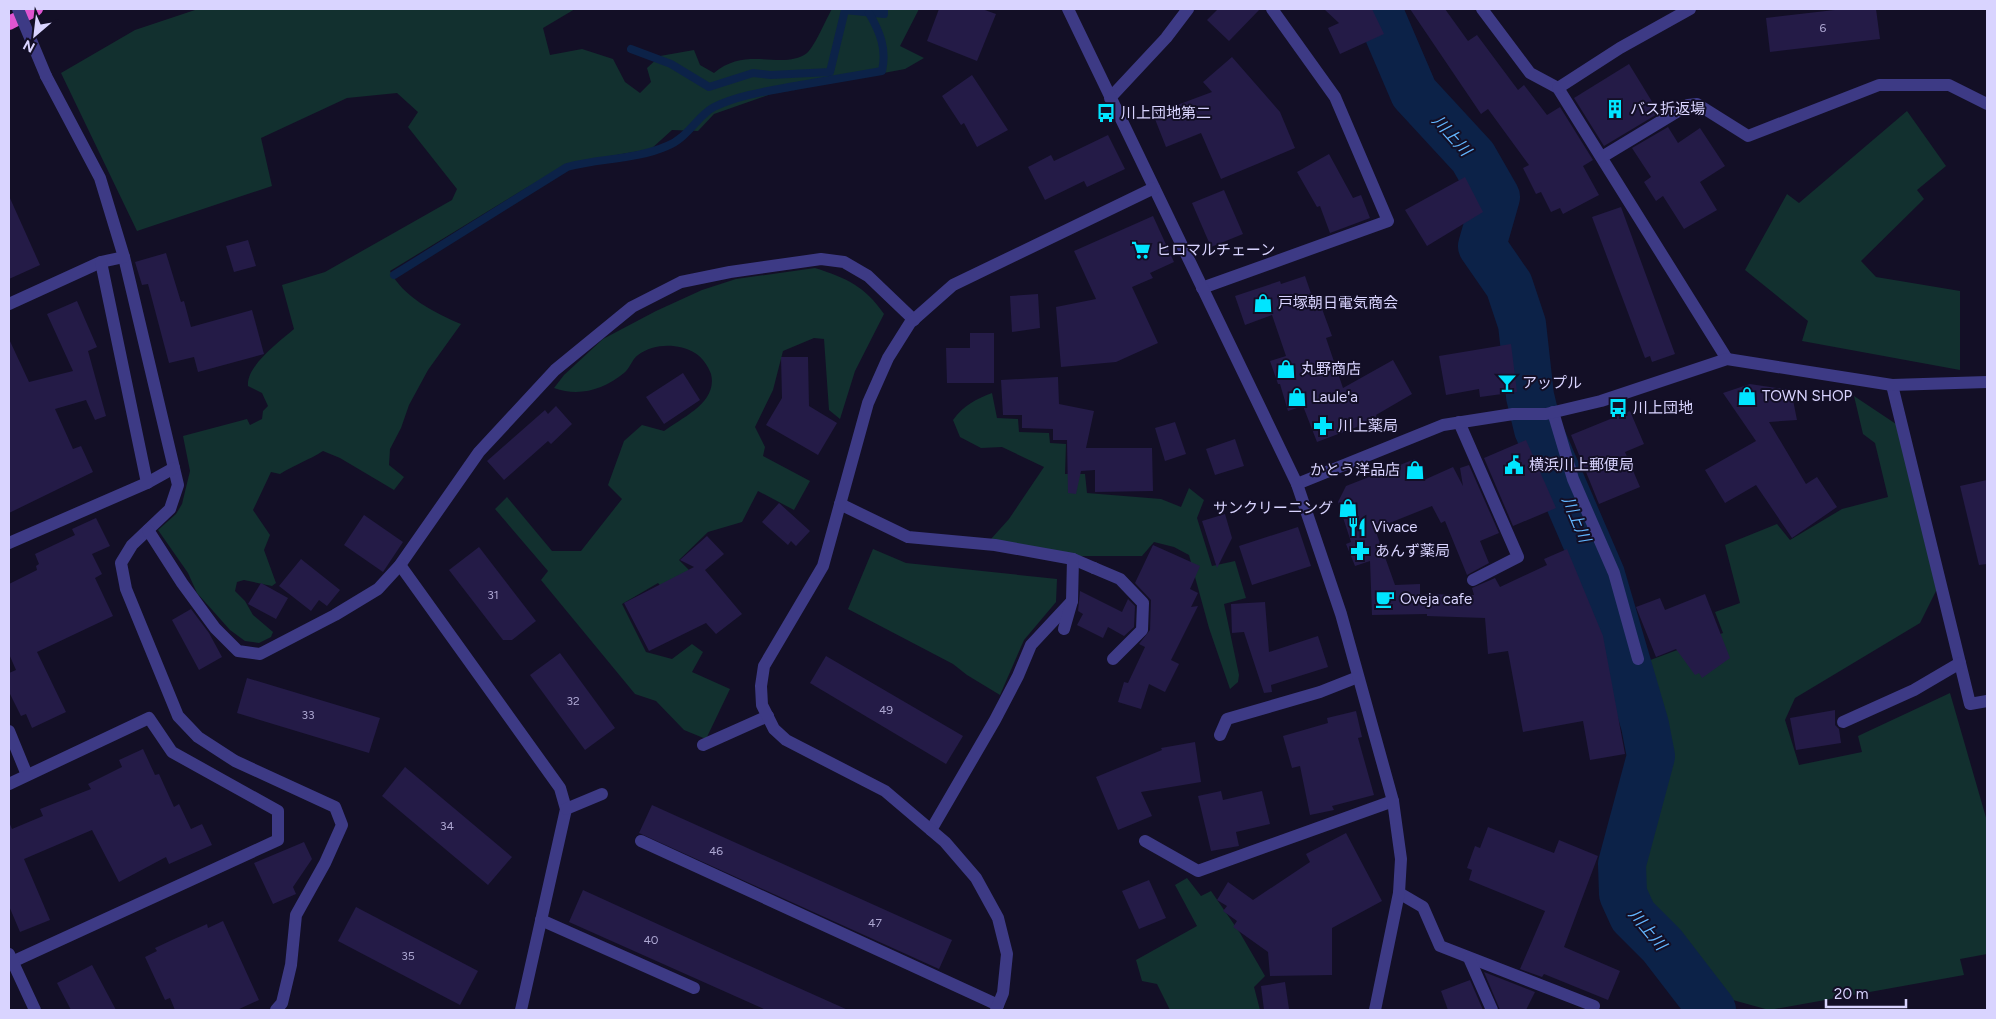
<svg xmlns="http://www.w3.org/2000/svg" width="1996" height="1019" font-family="Figtree,'Noto Sans JP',sans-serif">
<rect width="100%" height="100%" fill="#130f26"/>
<g fill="#12302f">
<path d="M198,9H575L543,28L550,55L582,49L613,59L625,82L640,93L651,82L647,68L660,56L694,50L700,65L714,73C747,45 783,71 807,53C815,46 826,19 832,9H919L900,46L924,58L905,69L771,94L714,114L698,131L672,130L651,149L576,162L526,188L390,271C403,297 435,313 461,324L428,370L409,405L401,428L390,449L389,465L404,477L394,490L340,458L323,451C309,460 294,465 280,474L271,472L253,510L270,535L264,550L276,583L272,586L244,580L237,582L235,591L245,601L253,615L273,632L271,637L259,643L245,641L230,630L197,593L188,573L158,530L176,514L182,504L190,471L183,436L247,419L250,425L262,419L263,411L268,406L262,393L248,386C246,366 279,342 294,329L282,285L325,272L452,200L457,189L408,127L418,112L397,93L347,98L261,138L272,186L137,231L61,73L135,30Z"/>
<polygon points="1907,111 1946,166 1917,190 1924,199 1861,261 1876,277 1960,291 1960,370 1802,341 1808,321 1745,270 1787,194 1799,203"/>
<path d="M815,268C846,278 865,286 884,314L855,371L840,419L829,410L824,339L814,338L783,351L773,390L755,427L765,447L763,456L810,481L794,510L758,491L742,522L708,532L679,560L691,572L667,593L658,583L622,604L646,652L672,659L692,644L703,652L692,672L730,689L706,739L684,730L656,701L635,694L541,580L548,571L495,509L507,497L552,551H581L622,499L608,485L624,441L642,425L664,431C683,417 718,402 711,374C708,366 703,358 695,353C678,343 654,343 638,355C632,359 630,368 624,373C603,390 579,397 554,388L564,375L603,339L656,311L702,290L736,279Z"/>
<path d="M992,393L997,418L1018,419L1019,432L1049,433L1050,443L1066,444L1065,474H1085L1087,493L1161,499L1181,507L1189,488L1204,500L1197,518L1212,566L1235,561L1246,598L1224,604L1239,675L1238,682L1230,689L1209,628L1189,555L1174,547L1154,542L1142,556H1075L991,539L1009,519L1044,467L1002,447L981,448L960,437L953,420C964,405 976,399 992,393Z"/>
<polygon points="1854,396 1896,424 1937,589 1920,623 1795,698 1785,720 1799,765 1862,752 1858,736 1950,693 1987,821 1987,954 1960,959 1964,975 1769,1010 1711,994 1643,919 1632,897 1629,872 1631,846 1655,757 1637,665 1723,633 1715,612 1740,603 1725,545 1777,524 1790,540 1842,509 1888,497 1875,443 1863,434"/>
<polygon points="873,549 906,563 1057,579 1056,602 1024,640 1000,695 967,675 953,664 848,609"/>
<polygon points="1187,878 1201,896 1211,891 1240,933 1265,976 1254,987 1260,1010 1170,1010 1157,984 1142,981 1136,960 1197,926 1175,885"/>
</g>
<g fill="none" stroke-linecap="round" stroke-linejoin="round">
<g stroke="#0c2248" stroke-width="8">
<polyline points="631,49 671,64 709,87 753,73 771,75 830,72 845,10 884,14 884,9"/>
<path d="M394,275L567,167C600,158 635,160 667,146C688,138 698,115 714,107C739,95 768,91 795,86C824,81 853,76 882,71C887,49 880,32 869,13"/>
</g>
<polyline stroke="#0c2248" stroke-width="48" points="1378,9 1414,93 1473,157 1496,197 1482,246 1509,285 1522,324 1530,396 1538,429 1601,575 1645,725 1651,756 1622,864 1623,894 1633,916 1662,945 1712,1010"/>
</g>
<g fill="#241b47">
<polygon points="939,9 982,9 996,14 977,61 927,41"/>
<polygon points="1218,9 1260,9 1229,41 1207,20"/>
<polygon points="1324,9 1372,9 1384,34 1340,54 1328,28 1339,23"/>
<polygon points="1410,9 1445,9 1468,41 1477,35 1518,90 1524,85 1547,115 1560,107 1593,160 1583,166 1599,195 1563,214 1560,208 1551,212 1541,192 1536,194 1523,168 1529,165 1488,109 1481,114"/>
<polygon points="1843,9 1876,9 1880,39 1770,52 1766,18"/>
<polygon points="1232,57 1280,112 1295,148 1221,179 1201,133 1166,147 1153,114 1212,92 1203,82"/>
<polygon points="1629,64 1659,113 1604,146 1574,98"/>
<polygon points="972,75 1008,130 977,147 964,123 961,125 942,96"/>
<polygon points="1668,127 1678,143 1700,128 1725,166 1700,182 1717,210 1684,229 1663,196 1656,201 1644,182 1651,177 1632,148"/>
<polygon points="1108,135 1125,169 1087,187 1084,181 1045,200 1028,167 1051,155 1054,161"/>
<polygon points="1329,154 1353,198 1361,195 1370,218 1330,233 1320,206 1317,207 1297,172"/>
<polygon points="1465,177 1483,212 1427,246 1405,210"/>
<polygon points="1224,190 1243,234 1211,247 1192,203"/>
<polygon points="9,196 40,265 9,279"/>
<polygon points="1621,207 1675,354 1652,362 1650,356 1645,358 1592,217"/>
<polygon points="1153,216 1174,262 1150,273 1153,278 1132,287 1158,343 1116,362 1061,367 1056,307 1096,299 1074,251"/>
<polygon points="248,240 256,266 234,272 226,246"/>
<polygon points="166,253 181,302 184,301 191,327 252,310 264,354 198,372 194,357 169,363 148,284 142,285 135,262"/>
<polygon points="1305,276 1316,308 1321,306 1332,336 1326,338 1343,388 1393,360 1412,394 1376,415 1378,419 1317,442 1303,406 1288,411 1280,384 1278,384 1270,361 1286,356 1272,315 1245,325 1235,296 1280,281 1281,284"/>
<polygon points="1038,294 1040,328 1012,332 1010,296"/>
<polygon points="77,301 97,347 88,351 106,416 95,420 86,400 55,409 73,449 81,446 93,472 9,513 9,339 29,382 73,371 47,314"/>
<polygon points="970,333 994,333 994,383 947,383 946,348 970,348"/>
<polygon points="1511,344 1517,392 1480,397 1479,389 1446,395 1439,356"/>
<polygon points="781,357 808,357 809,406 837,423 818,455 766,425 782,398"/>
<polygon points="683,373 700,400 664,424 646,397"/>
<polygon points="1058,377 1059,404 1094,411 1086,448 1152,448 1153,491 1095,492 1095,470 1081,471 1076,494 1068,493 1067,440 1053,440 1053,429 1022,428 1022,415 1003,415 1001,380"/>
<polygon points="1750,384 1791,390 1797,420 1769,422 1806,484 1817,477 1837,507 1792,538 1756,485 1725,503 1705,470 1756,441 1723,393"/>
<polygon points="556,406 572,424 551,444 548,441 504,480 487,461 545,410 548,414"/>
<polygon points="1630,411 1644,444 1625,452 1640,487 1599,504 1571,435"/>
<polygon points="1175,422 1186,454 1165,461 1155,428"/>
<polygon points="1235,439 1244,466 1215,475 1206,449"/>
<polygon points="1526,440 1556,508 1513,526 1484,458"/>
<polygon points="1415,459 1424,480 1453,467 1463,486 1460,468 1469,465 1499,533 1480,541 1489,563 1467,575 1445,521 1441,523 1432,506 1387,524 1389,528 1376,532 1395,585 1420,584 1420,594 1474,595 1472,588 1495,578 1500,587 1547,565 1544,559 1567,549 1603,636 1625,754 1590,760 1583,721 1523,732 1508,651 1488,654 1485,618 1427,616 1427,614 1372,615 1370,561 1355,566 1346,544 1351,542 1338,502 1346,486"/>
<polygon points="1987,480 1987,564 1979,565 1960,486"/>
<polygon points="779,503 810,531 796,546 791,541 788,545 762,522"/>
<polygon points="1225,514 1232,538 1217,568 1202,521"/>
<polygon points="364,515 403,542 383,572 344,545"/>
<polygon points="96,518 110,546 92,554 102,574 95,578 113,616 37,652 66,712 32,728 26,714 21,716 9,692 9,673 16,670 9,654 9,584 37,570 36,566 39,564 35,554 75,535 72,529"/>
<polygon points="1298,527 1311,566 1252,585 1239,546"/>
<polygon points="707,536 724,554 705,570 742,614 716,634 706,623 649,651 624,603 694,567 680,560"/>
<polygon points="1153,545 1200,566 1190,589 1198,593 1191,607 1198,606 1171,660 1179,664 1165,692 1149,684 1141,709 1118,702 1124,682 1128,683 1145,647 1139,644 1150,630 1151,600 1135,583"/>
<polygon points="479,547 536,621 512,640 503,640 449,570"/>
<polygon points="301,559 340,590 327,606 319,600 311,611 279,586"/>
<polygon points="261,583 288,598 276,619 248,604"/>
<polygon points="1080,591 1122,612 1128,599 1135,606 1134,627 1124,636 1108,627 1103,638 1077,625 1083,614 1078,611"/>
<polygon points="1705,594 1730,658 1702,678 1699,673 1695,675 1676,649 1656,657 1636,607 1660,598 1665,610"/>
<polygon points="1265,602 1269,652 1318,636 1328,667 1271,685 1272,692 1264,693 1244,632 1232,633 1231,604"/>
<polygon points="191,609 209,633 222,657 199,670 172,620"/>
<polygon points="560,653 615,728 585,750 530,675"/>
<polygon points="826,656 963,736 946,764 810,683"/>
<polygon points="247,678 380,718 369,753 237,713"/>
<polygon points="1835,710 1835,725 1839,729 1841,743 1796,750 1790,718"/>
<polygon points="1356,711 1362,737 1358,738 1374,795 1332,806 1334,810 1310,815 1300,766 1292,768 1283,736 1328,723 1327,718"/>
<polygon points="1195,742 1201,782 1141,792 1152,816 1118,830 1096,777 1162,750 1161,748"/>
<polygon points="143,749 155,775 159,774 174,807 179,804 191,829 202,824 212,845 169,864 166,857 119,882 92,830 24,859 50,920 20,932 9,906 9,822 12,829 43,816 40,809 91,789 88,784 122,767 119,760"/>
<polygon points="405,767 512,857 488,885 382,796"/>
<polygon points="1221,791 1223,800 1262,791 1270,824 1236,832 1239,846 1211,851 1198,796"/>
<polygon points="652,805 952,940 939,969 639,833"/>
<polygon points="1488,827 1554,853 1559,840 1598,856 1564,947 1620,971 1608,1000 1544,974 1542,977 1520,969 1545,911 1469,880 1472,870 1467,868 1475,846 1480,848"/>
<polygon points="1346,833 1382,901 1332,928 1332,975 1270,976 1268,952 1233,927 1237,921 1223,911 1227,906 1217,900 1228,882 1253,900 1310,862 1306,854"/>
<polygon points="304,842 312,859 293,887 296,894 273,904 254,863"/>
<polygon points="1149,880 1166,918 1139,929 1122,891"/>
<polygon points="583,890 732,958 848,1010 766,1010 569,922"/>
<polygon points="356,907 478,971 460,1005 338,941"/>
<polygon points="223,921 259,1000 237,1010 175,1010 170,998 165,1000 145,957 157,951 155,948 172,940 207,924 208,928"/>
<polygon points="92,965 116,1010 71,1010 57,983"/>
<polygon points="1484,972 1535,992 1526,1010 1500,1010"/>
<polygon points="1470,980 1483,1010 1448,1010 1441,991"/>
<polygon points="1285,982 1289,1009 1264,1010 1261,986"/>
</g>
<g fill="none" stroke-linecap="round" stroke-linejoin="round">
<g stroke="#3d3a85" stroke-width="12">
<polyline points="1892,385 1970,704 1987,701"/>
<polyline points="1094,568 1120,579 1143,603 1142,630 1113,659"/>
<polyline points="1843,722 1914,690 1960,663"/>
<polyline points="9,731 27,775"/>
<polyline points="1220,735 1227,719 1320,692 1358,677"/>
<polyline points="641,841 998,1005"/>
<polyline points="1145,841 1198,871 1393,801"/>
<polyline points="1399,893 1423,907 1440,946 1594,1006"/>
<polyline points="541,920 694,988"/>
<polyline points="1469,958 1492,1010"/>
</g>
<g stroke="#3d3a85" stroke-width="12">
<polyline points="124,257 178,485 170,509 132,545 121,563 126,589 178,716 198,737 235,761 335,807 342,825 325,863 296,915 291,965 282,1003 276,1010"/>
<polyline points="147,483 174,468"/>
<polyline points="931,830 995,720 1018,676 1031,645 1072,601"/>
</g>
<g stroke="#3d3a85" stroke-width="12">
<polyline points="1482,9 1530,73 1558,88 1727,359"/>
<polyline points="1558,88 1620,48 1690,9"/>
<polyline points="1110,98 1166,38 1188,9"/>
<polyline points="1602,157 1688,105 1697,104 1748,136 1879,85 1949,85 1987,104"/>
<polyline points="1202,288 1388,221 1335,97 1272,9"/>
<polyline points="9,304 101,262 124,257 100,178 46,76"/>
<polyline points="1553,412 1573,479 1614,573 1638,659"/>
<polyline points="1459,422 1518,557 1473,580"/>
<polyline points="1297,484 1443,425 1513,414 1546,414 1601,401 1727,359 1892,385 1987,382"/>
<polyline points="840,504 908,537 995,545 1073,559 1094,568"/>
<polyline points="148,530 182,583 215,628 238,651 260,654 335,615 378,589 400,565 479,452 555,370 632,307 681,282 730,272 821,259 844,262 868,276 914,320"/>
<polyline points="9,543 147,483 101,262"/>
<polyline points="400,565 560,788 566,809 521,1010"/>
<polyline points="1064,629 1072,601 1073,559"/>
<polyline points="703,745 768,716"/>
<polyline points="9,784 149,718 172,752 278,811 278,840 12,962"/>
<polyline points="566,809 602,794"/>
<polyline points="9,954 35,1010"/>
</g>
<g stroke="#3d3a85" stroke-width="12">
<polyline points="1068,9 1297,484 1341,614 1393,801 1401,859 1399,893 1375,1010"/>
<polyline points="996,1010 1003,993 1007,954 998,918 976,878 945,842 885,791 786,740 774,729 762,705 761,686 764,666 823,566 868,403 888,358 910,323 953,285 1154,188"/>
</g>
<polyline stroke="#e055d1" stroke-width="14" points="9,23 36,9"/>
<polyline stroke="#3d3a85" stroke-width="12" points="18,9 46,76"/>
</g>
<defs>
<g id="building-bare" transform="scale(1.5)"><path d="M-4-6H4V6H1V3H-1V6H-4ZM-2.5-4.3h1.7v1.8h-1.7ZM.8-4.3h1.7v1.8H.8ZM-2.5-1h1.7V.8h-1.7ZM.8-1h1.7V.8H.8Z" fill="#00e5ff" stroke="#130f26" stroke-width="2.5" paint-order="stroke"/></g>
<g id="bus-bare" transform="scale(1.5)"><path d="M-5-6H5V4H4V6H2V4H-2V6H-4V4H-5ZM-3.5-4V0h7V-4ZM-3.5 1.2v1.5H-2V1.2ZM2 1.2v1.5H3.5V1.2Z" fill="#00e5ff" stroke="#130f26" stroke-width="2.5" paint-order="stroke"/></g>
<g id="supermarket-bare" transform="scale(1.5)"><path d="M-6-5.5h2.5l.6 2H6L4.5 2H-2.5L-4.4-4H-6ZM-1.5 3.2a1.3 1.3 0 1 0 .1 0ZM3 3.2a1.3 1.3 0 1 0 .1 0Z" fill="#00e5ff" stroke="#130f26" stroke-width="2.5" paint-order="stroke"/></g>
<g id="shop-bare" transform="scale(1.5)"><path d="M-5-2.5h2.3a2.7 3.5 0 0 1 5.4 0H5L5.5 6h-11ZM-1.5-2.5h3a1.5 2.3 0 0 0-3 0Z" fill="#00e5ff" stroke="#130f26" stroke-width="2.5" paint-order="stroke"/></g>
<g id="bar-bare" transform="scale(1.5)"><path d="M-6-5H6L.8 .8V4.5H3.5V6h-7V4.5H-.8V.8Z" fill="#00e5ff" stroke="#130f26" stroke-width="2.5" paint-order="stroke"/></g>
<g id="pharmacy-bare" transform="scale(1.5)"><path d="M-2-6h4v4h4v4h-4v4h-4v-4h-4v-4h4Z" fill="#00e5ff" stroke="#130f26" stroke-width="2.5" paint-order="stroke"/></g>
<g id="civic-bare" transform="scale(1.5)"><path d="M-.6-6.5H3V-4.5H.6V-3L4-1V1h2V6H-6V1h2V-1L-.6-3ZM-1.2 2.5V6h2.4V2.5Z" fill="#00e5ff" stroke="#130f26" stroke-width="2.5" paint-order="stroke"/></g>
<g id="restaurant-bare" transform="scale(1.5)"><path d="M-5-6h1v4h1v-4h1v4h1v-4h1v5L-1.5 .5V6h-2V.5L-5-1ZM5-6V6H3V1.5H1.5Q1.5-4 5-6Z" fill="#00e5ff" stroke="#130f26" stroke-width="2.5" paint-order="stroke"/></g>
<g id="cafe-bare" transform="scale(1.5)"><path d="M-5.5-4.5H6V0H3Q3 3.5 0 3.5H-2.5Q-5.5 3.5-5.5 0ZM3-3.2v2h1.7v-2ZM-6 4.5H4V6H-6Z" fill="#00e5ff" stroke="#130f26" stroke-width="2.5" paint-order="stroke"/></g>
</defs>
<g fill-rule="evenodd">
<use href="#building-bare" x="1615" y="109"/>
<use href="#bus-bare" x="1106" y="113"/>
<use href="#supermarket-bare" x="1141" y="250"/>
<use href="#shop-bare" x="1263" y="303"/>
<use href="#shop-bare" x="1286" y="369"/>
<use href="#bar-bare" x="1507" y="383"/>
<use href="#shop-bare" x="1747" y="396"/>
<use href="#shop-bare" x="1297" y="397"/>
<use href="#bus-bare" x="1618" y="408"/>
<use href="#pharmacy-bare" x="1323" y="426"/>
<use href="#civic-bare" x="1514" y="465"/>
<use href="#shop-bare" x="1415" y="470"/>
<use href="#shop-bare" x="1348" y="508"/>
<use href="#restaurant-bare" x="1357" y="527"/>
<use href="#pharmacy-bare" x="1360" y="551"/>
<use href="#cafe-bare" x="1385" y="599"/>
</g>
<g text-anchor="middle" stroke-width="4" stroke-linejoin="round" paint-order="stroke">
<g font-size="12" fill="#aca6d1">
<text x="1823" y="32">6</text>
<text x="493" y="599">31</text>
<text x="573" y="705">32</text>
<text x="886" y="714">49</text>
<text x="308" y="719">33</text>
<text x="447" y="830">34</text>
<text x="716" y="855">46</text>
<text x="875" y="927">47</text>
<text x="651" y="944">40</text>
<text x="408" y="960">35</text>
</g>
<g font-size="15" fill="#d9d4ff" stroke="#130f26" text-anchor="start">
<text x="1630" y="114">バス折返場</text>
<text x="1121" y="118">川上団地第二</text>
<text x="1156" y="255">ヒロマルチェーン</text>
<text x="1278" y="308">戸塚朝日電気商会</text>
<text x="1301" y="374">丸野商店</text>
<text x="1522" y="388">アップル</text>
<text x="1762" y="401">TOWN SHOP</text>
<text x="1312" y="402">Laule'a</text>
<text x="1633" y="413">川上団地</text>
<text x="1338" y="431">川上薬局</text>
<text x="1529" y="470">横浜川上郵便局</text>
<text x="1400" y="475" text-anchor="end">かとう洋品店</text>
<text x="1333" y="513" text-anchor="end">サンクリーニング</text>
<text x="1372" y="532">Vivace</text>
<text x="1375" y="556">あんず薬局</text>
<text x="1400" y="604">Oveja cafe</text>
</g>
<g font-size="16" font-style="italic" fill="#62b6ff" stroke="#130f26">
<text transform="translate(1452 135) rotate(48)" y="6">川上川</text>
<text transform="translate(1577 519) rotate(67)" y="6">川上川</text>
<text transform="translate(1648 929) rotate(50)" y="6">川上川</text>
</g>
</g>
<rect width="1996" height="1019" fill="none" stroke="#d9d4ff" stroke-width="20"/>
<g transform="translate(35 35) rotate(208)" stroke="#130f26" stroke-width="4" paint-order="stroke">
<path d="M0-4L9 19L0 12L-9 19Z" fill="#d9d4ff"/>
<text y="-8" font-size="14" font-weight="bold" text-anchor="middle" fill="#d9d4ff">N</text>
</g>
<path d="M1826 999v8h80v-8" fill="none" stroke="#d9d4ff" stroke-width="2.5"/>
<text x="1834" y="999" font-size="15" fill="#d9d4ff" stroke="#130f26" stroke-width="4" paint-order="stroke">20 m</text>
</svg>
